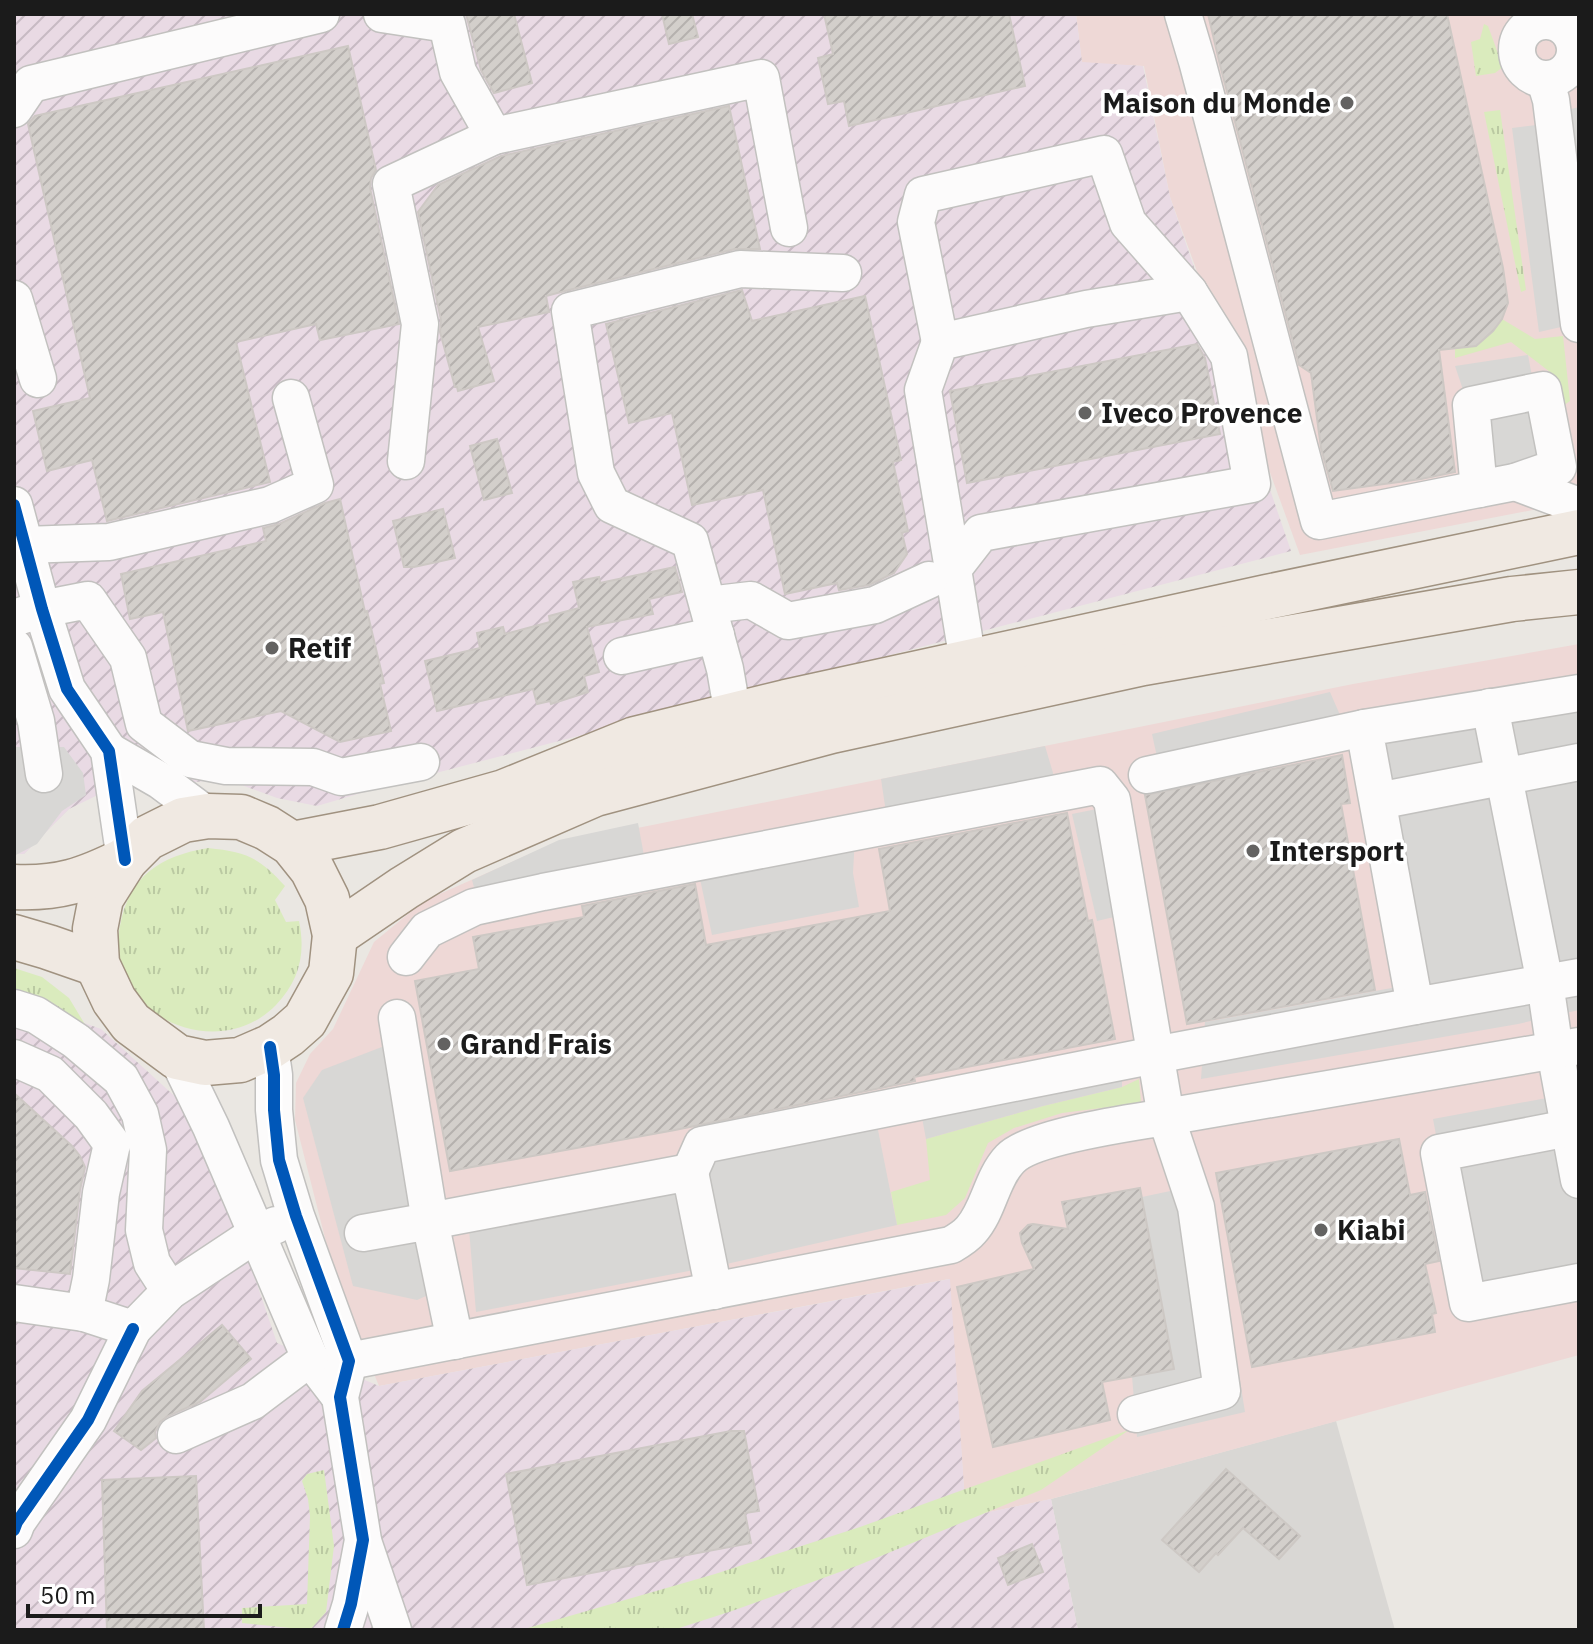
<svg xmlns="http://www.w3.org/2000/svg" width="1593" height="1644" font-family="'IBM Plex Sans',sans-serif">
<defs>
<pattern id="industrial-furrows" width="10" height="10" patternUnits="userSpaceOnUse" patternTransform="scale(2)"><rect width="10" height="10" fill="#e9dae4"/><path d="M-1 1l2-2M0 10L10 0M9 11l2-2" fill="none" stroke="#c7bac3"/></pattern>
<pattern id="grass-tufts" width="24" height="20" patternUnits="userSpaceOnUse" patternTransform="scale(2)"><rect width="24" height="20" fill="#daebbd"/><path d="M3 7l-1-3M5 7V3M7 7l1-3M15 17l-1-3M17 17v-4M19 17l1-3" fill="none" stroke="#bac9a2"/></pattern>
<pattern id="building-hatch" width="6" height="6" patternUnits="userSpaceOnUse" patternTransform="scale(2)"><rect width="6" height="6" fill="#d3cfcb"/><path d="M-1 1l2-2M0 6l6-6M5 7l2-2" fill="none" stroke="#b5b1ae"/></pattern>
</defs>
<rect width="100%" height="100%" fill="#eae7e2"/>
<polygon fill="#d9d7d4" points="1336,1421 1395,1630 1078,1630 1051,1499"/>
<g fill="#eed8d6">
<polygon points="1076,14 1579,14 1579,501 1300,555 1170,197 1144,66 1082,63"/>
<polygon points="1579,644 1579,1355 1051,1499 966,1517 949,1279 379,1386 337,1285 295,1120 296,1083 310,1054 333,1029 374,942 424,901 548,846 1353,684"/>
</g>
<g fill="url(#industrial-furrows)">
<polygon points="14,14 1076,14 1082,62 1143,66 1170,197 1291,551 378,788 317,806 277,798 225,779 106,791 69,809 24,854 14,854"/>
<polygon points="14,998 101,1029 181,1102 232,1211 277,1343 379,1386 950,1279 966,1517 1051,1499 1078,1630 14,1630"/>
</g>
<g fill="url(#grass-tufts)">
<polygon points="1484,24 1488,26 1503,67 1495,73 1476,76 1471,42 1480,39"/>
<polygon points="1500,110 1526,290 1521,292 1484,112"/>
<path d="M208,848C246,852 259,857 285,886L275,900L286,922L299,921C306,954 299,981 276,1005C226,1056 138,1029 118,962C115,952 118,937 120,926C129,876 160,856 208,848Z"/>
<polygon points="14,968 42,977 69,998 92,1036 14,997"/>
<polygon points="1129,1430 1041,1490 859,1565 732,1611 673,1630 521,1630 715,1574 860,1527"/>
<polygon points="324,1470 334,1546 326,1612 310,1630 242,1623 242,1608 307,1604 310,1516 308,1499 302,1481 307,1474"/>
</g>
<g fill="#daebbd">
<polygon points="1502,319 1535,339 1563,336 1570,401 1560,408 1550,402 1550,372 1511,342 1455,358 1455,349 1476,346 1493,331"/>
<polygon points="1139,1079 1141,1103 1062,1113 1014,1128 988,1143 965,1198 946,1215 897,1225 891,1192 930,1180 926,1139 1043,1106 1122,1087"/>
</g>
<g fill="#d8d7d5">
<polygon points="1579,107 1579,323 1539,332 1512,128 1553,123 1567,110"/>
<polygon points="1528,355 1548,461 1490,470 1455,366"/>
<polygon points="1579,675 1579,1010 1518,1024 1201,1079 1205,1022 1408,985 1361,743 1164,789 1152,734 1330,692 1340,715"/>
<polygon points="1045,746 1059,793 888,826 881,779"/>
<polygon points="14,747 64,747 83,773 86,795 62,811 37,844 14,856"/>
<polygon points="1112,806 1131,913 1097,921 1072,814"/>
<polygon points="638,823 647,872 479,906 472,880 559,840"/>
<polygon points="855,837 853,873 859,907 712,935 697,865"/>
<polygon points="387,1045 444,1288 417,1300 353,1286 303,1098 322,1070"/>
<polygon points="1122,1062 1122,1087 1043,1106 926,1139 919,1102"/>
<polygon points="1579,1092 1579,1298 1470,1317 1433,1119"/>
<polygon points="877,1125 897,1225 722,1265 706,1162"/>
<polygon points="1208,1183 1245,1412 1137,1437 1132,1376 1173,1368 1142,1197"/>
<polygon points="679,1189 694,1270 476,1312 469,1229"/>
</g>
<g fill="url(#building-hatch)" stroke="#cdc8c4" stroke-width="2">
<polygon points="466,14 514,14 532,83 494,93 481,70"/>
<polygon points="662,14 692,14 698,37 669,44"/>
<polygon points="824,14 1009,14 1025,86 849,126 844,101 828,104 818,58 833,54"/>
<polygon points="1208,14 1447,14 1503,268 1508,303 1502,319 1493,331 1476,346 1439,350 1455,472 1421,479 1333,491 1321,448 1311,373 1299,365 1220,65"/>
<polygon points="348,46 376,170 371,178 370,188 399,324 320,340 316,324 236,342 270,482 107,521 92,460 47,471 33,411 90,398 28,124 35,116"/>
<polygon points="729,106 760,249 735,249 565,291 546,296 549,312 478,327 494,381 458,391 457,387 455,387 440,332 441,320 418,212 438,185 501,156"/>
<polygon points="742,290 752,321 865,296 901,460 893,462 908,531 902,533 907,554 894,573 869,585 839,590 837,583 785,594 763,490 692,505 672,413 629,423 606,324"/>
<polygon points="1197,344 1205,358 1220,434 967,483 950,391"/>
<polygon points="497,439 512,493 484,500 470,446"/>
<polygon points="340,499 365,612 367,611 384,683 380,684 391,731 340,742 281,711 188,731 163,612 130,619 121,574 266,541 263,528 279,524 325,503"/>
<polygon points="443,509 455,558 414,567 404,567 393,521"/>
<polygon points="675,567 682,592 649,599 653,614 587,627 599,672 584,676 588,692 551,704 550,701 537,704 533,689 437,711 425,661 480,648 477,633 503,627 505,634 550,622 549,616 579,608 573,582 599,577 600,583"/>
<polygon points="1342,755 1350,803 1341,804 1375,990 1187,1024 1145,795"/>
<polygon points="1067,813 1088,921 1092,920 1115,1039 914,1077 915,1081 675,1130 450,1171 415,981 479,969 473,937 584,917 582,906 695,884 706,945 890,911 879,849"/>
<polygon points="14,1093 72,1146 80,1156 85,1167 80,1190 70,1274 14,1268"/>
<polygon points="1399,1139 1410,1195 1425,1192 1439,1261 1425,1264 1436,1313 1432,1314 1435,1332 1252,1367 1216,1173"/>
<polygon points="1140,1188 1174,1369 1102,1382 1110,1420 993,1447 957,1287 1034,1269 1022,1243 1020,1233 1028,1225 1033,1224 1068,1229 1062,1202"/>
<polygon points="222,1325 251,1359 200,1402 168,1416 160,1422 155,1432 156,1438 141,1450 114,1431 142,1391"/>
<polygon points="731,1431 744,1431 759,1511 745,1513 751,1543 527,1585 506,1474"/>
<polygon points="1226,1469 1300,1536 1279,1559 1243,1528 1218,1555 1216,1553 1199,1572 1162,1540"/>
<polygon points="196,1476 204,1630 107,1630 102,1480"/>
<polygon points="1032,1544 1043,1572 1008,1585 998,1558"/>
</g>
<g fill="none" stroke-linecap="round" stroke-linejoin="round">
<g stroke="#c2c1bf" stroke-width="39">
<g id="minor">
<polyline points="382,14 447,24 458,72 494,136 761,78 789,228"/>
<polyline points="1183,14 1197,61 1319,521 1479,489"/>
<circle cx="1546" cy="50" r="29"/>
<polyline points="1545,80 1551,100 1579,324"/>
<polyline points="14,109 31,84 321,14"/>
<polyline points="14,299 38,379"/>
<polyline points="940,342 916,222 923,195 1104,154 1128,223 1189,292"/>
<polygon points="1543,390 1558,467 1515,482 1479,489 1471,405"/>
<polyline points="406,461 420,324 391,184 494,136"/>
<polyline points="1515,482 1579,506"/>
<polyline points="14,505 42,609 67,689 109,751 125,860"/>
<polyline points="25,545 109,542 270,505 315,485 291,398"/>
<polyline points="953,569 923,390 940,342 1086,309 1189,292 1229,356 1252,484 981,533 953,569 968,662"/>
<polyline points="708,605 751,600 788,621 875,605 929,580"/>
<polyline points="14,618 42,609 88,600 128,658 144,724 190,759 226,766 313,767 341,777 421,762"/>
<polyline points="14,647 36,721 44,774"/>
<polyline points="622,656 716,635"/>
<polyline points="1579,693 1364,728 1415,1006 1579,977"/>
<polyline points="1490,707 1545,983 1555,1051 1579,1180"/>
<polyline points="733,715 725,669 690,541 612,505 596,473 570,311 740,269 843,273"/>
<polyline points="109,751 161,781 208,816"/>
<polyline points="1147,775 1364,728"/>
<polyline points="1378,801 1579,762"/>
<polyline points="406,957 427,930 474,907 543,892 1100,785 1112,800 1166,1117 1579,1046"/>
<polyline points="14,1008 36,1015 76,1041 121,1079 140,1114 148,1150 144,1230 152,1263 170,1291"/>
<polyline points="397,1018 430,1221 690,1172 714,1291"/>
<polyline points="270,1047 274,1075 274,1110 279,1160 296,1216 349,1361 340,1397 363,1540 351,1604 343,1630"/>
<polyline points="177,1057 211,1127 310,1358 340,1397"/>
<polyline points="14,1058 50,1074 91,1115 112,1144 101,1193 91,1279 84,1313"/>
<polyline points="1579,1126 1439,1153 1468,1303 1579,1282"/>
<polyline points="690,1172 702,1145 1155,1055 1415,1006"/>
<polyline points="363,1233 430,1221 455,1341"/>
<polyline points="14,1303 84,1313 133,1329 170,1291 256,1234 276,1225"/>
<path d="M349,1361L951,1245C958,1241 966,1236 971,1230C989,1210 991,1179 1010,1159C1030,1137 1133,1122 1166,1117L1196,1207L1222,1391L1136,1414"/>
<polyline points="176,1435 253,1401 310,1358"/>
<polyline points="14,1530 17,1522 88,1420 133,1329"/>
<polyline points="364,1544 393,1630"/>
</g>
</g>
<g stroke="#a09280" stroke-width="47">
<g id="major">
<polygon points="208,816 241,817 267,828 292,844 312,869 327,899 335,935 331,973 305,1020 288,1035 270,1047 240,1060 205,1063 177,1057 131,1023 114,1000 97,964 95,929 101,898 125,860 147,838 183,820"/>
<polyline points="292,844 380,827 504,792 635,739 786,702 1267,597 1579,532"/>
<path d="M14,887C59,889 85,880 125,860"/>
<polyline points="335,935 404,888 464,851 595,794 831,731 1143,663 1512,599 1579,592"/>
<polyline points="14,937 48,947 97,964"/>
</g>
</g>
<use href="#minor" stroke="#fcfbfb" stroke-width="36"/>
<use href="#major" stroke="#f0e9e2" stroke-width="44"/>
<g stroke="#fff" stroke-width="17">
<g id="cycleway">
<polyline points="14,505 42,609 67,689 109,751 125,860"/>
<polyline points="270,1047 274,1075 274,1110 279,1160 296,1216 349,1361 340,1397 363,1540 351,1604 343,1630"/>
<polyline points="14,1530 17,1522 88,1420 133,1329"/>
</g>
</g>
<use href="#cycleway" stroke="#0057b8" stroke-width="12"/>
</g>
<g fill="#636261" stroke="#fff" stroke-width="3">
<circle cx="1347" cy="103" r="8"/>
<circle cx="1085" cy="413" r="8"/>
<circle cx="272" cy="648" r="8"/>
<circle cx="1253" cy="851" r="8"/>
<circle cx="444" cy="1044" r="8"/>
<circle cx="1321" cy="1230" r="8"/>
</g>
<g text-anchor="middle" stroke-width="7" stroke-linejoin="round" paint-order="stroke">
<g font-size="28" font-weight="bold" fill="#1b1b1b" stroke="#fff" text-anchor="start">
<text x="1331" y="113" text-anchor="end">Maison du Monde</text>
<text x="1101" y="423">Iveco Provence</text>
<text x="288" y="658">Retif</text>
<text x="1269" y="861">Intersport</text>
<text x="460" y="1054">Grand Frais</text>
<text x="1337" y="1240">Kiabi</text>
</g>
</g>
<rect width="1593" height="1644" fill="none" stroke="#1b1b1b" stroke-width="32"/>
<path d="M28 1604v12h232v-12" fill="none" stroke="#1b1b1b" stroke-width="4"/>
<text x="40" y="1604" font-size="24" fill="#1b1b1b" stroke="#ffffff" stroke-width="6" paint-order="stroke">50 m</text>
</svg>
